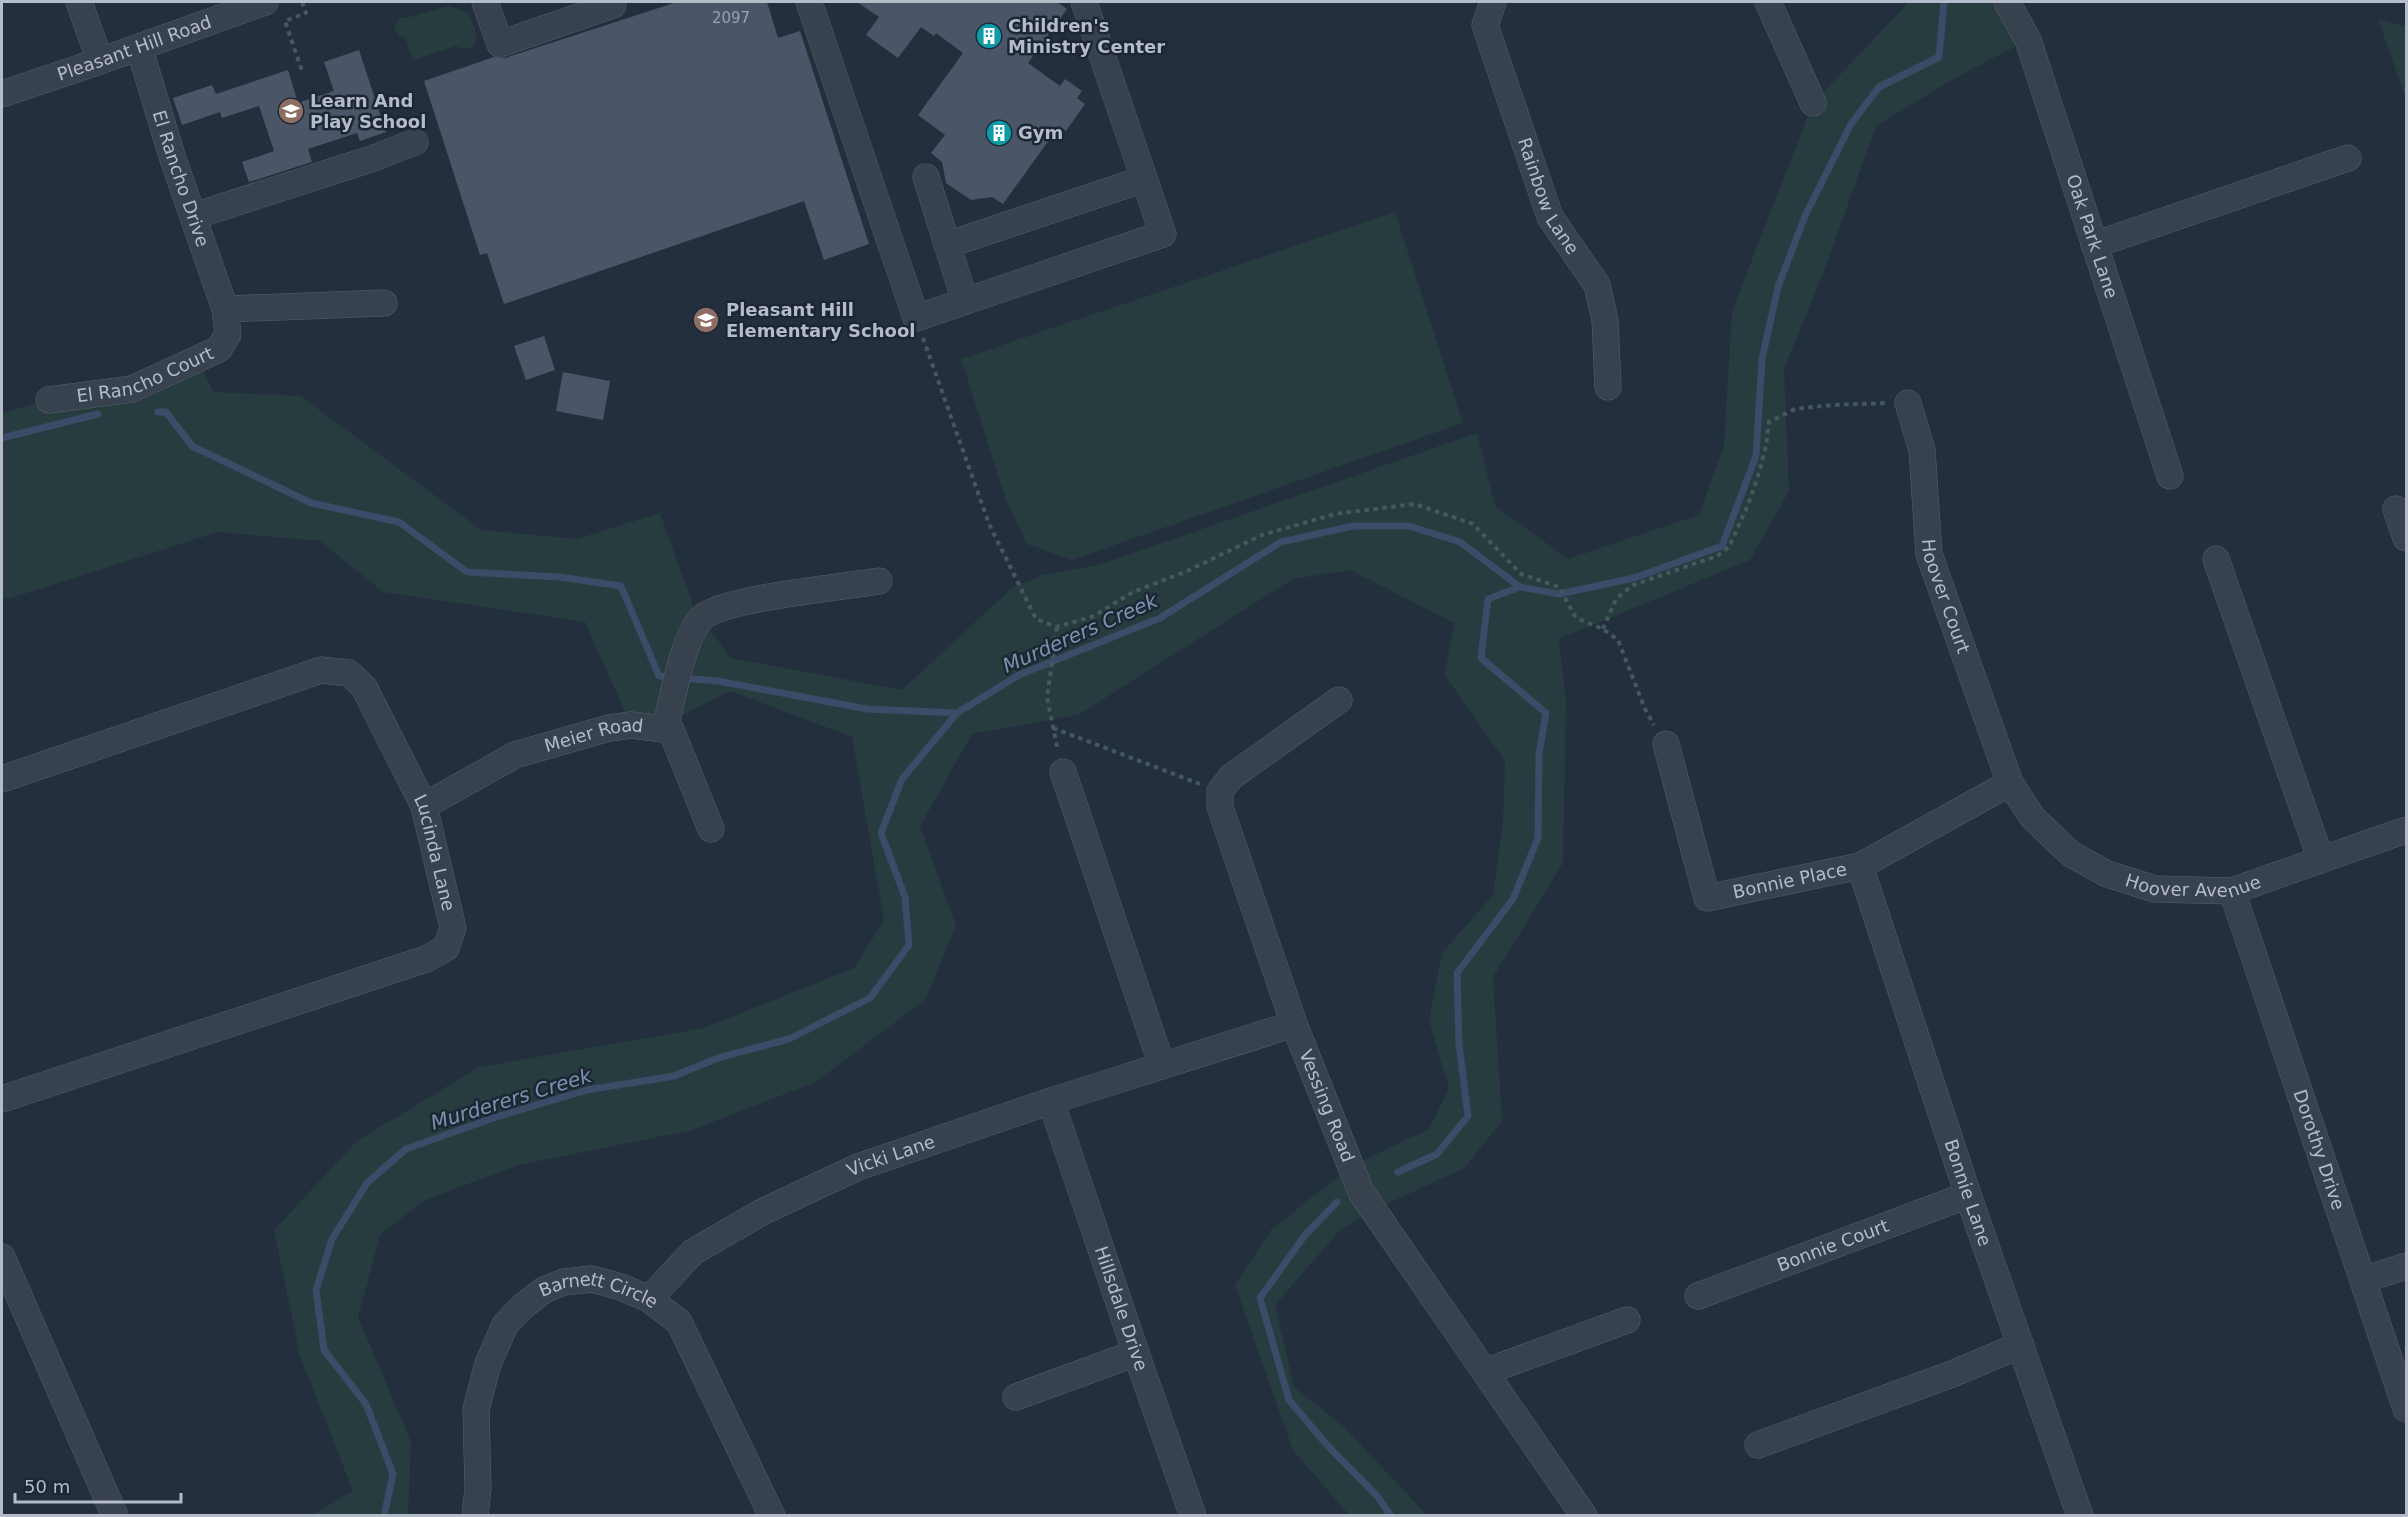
<svg xmlns="http://www.w3.org/2000/svg" width="2408" height="1517" font-family="'DejaVu Sans',sans-serif">
<rect width="100%" height="100%" fill="#242f3e"/>
<g fill="#263c3f">
<polygon points="1909,2 2007,2 2028,40 1955,78 1876,126 1821,279 1784,368 1789,491 1750,560 1559,639 1566,702 1563,863 1493,977 1502,1121 1464,1168 1374,1210 1340,1230 1275,1305 1294,1387 1343,1426 1427,1515 1349,1515 1293,1450 1235,1285 1271,1230 1351,1166 1429,1129 1449,1088 1429,1021 1442,953 1493,895 1503,823 1505,761 1444,674 1455,623 1350,570 1293,579 1078,715 972,734 920,826 956,926 925,1000 816,1082 692,1130 519,1165 425,1200 380,1235 358,1317 411,1442 408,1515 310,1516 353,1491 300,1356 274,1230 357,1141 479,1067 704,1028 854,968 884,920 852,737 730,691 673,720 631,725 585,622 383,592 320,541 218,532 8,599 2,597 2,413 198,359 213,392 301,396 481,530 577,539 660,513 694,608 731,658 902,690 1012,588 1042,575 1099,565 1477,433 1495,506 1568,559 1699,515 1724,445 1732,311 1813,103"/>
<polygon points="448,6 469,13 477,37 474,46 464,49 455,46 413,60 405,37 399,36 394,27 400,18 410,17"/>
<polygon points="2378,19 2406,27 2406,99"/>
<polygon points="1395,212 1463,423 1072,560 1027,544 1007,503 961,359"/>
</g>
<g fill="none" stroke-linecap="round" stroke-linejoin="round">
<g stroke="#3a4c67" stroke-width="7">
<polyline points="158,412 166,412 192,446 311,503 399,522 467,572 560,577 621,586 659,676 671,677"/>
<polyline points="2,438 98,414"/>
<polyline points="682,678 718,681 867,709 957,713"/>
<polyline points="1398,1172 1437,1154 1468,1116 1459,1044 1457,973 1513,899 1538,838 1539,754 1546,713 1481,658 1488,599 1520,587"/>
<polyline points="1337,1202 1305,1235 1260,1298 1289,1400 1327,1445 1377,1496 1391,1516"/>
<polyline points="384,1516 393,1474 366,1404 324,1350 316,1290 332,1239 367,1183 406,1149 496,1117 587,1090 674,1076 718,1058 789,1039 870,998 909,945 905,897 881,833 902,779 957,713 1019,675 1160,618 1281,542 1353,526 1409,526 1460,542 1520,587 1559,594 1634,578 1722,546 1756,456 1762,359 1778,287 1805,216 1851,124 1879,87 1939,57 1944,2"/>
</g>
</g>
<g fill="#4a5667">
<polygon points="677,2 767,2 778,38 800,31 869,244 824,260 804,201 504,304 487,253 480,255 424,81 494,57 505,58"/>
<polygon points="857,2 1057,2 1067,9 1028,63 1060,86 1065,79 1082,91 1077,98 1085,104 1066,131 1059,126 1003,204 992,197 971,200 946,183 942,162 931,153 945,135 918,115 963,53 936,33 934,36 921,27 898,58 866,35 879,17"/>
<polygon points="359,50 386,132 360,141 357,133 308,149 312,162 249,182 242,162 274,151 259,106 222,118 220,112 182,125 173,98 212,85 216,94 288,70 298,103 334,91 324,62"/>
<polygon points="544,336 555,370 526,380 514,346"/>
<polygon points="563,372 610,381 603,420 556,411"/>
</g>
<g fill="none" stroke-linecap="round" stroke-linejoin="round">
<g stroke="#565f6c" stroke-width="27">
<g id="minor">
<polyline points="79,2 100,61"/>
<polyline points="485,2 500,44 613,5 612,2"/>
<polyline points="809,2 916,318 1163,234 1084,2"/>
<path id="s1" d="M1493,2L1485,25L1550,217L1597,285L1605,320L1608,387"/>
<polyline points="1768,2 1813,103"/>
<path id="s2" d="M2007,2L2028,40L2170,476"/>
<path id="s3" d="M139,47L172,156L225,309"/>
<path id="s4" d="M2,94L100,61L265,2"/>
<polyline points="926,177 965,301"/>
<polyline points="194,216 371,159 415,142"/>
<polyline points="947,245 1144,179"/>
<polyline points="2094,245 2348,158"/>
<path id="s5" d="M49,400L132,389L219,349L228,334L225,309L384,303"/>
<path id="s6" d="M1908,403L1922,450L1929,554L2010,783L2033,818L2071,854L2107,874L2155,889L2232,891L2406,830"/>
<polyline points="2396,509 2406,538"/>
<polyline points="2216,559 2321,860"/>
<path id="s7" d="M1339,700L1231,777L1220,791V807L1294,1024L1361,1192L1584,1516"/>
<path d="M665,729C672,703 683,634 703,617C724,598 845,587 879,581"/>
<path id="s8" d="M1666,744L1707,898L1860,866L2010,783"/>
<polyline points="1063,772 1162,1066"/>
<path id="s9" d="M2,779L321,670L349,673L364,687L424,806L453,928L446,948L426,959L2,1099"/>
<path id="s10" d="M424,806L515,755L609,728L631,725L671,730L711,829"/>
<path id="s11" d="M1860,866L1968,1195L2080,1516"/>
<path id="s12" d="M2232,891L2406,1409"/>
<path id="s13" d="M1051,1101L1136,1353L1193,1516"/>
<polyline points="2,1257 115,1516"/>
<polyline points="2363,1280 2406,1266"/>
<path id="s14" d="M1698,1296L1968,1195"/>
<path id="s15" d="M649,1299L693,1252L764,1211L858,1167L1051,1101L1294,1024"/>
<polyline points="1485,1372 1627,1320"/>
<polyline points="1016,1397 1136,1353"/>
<polyline points="1758,1445 1952,1374 2021,1345"/>
<path id="s16" d="M475,1516L478,1489L476,1409L488,1364L505,1325L522,1307L544,1290L564,1282L592,1279L621,1287L649,1299L679,1322L772,1516"/>
</g>
</g>
<g stroke="#44595c" stroke-width="4" stroke-dasharray="4.5 4.5" stroke-linecap="butt">
<polyline points="302,2 306,13 285,21 302,71"/>
<polyline points="923,338 989,524 1036,619 1057,627 1094,616 1133,592 1185,572 1262,535 1335,514 1415,504 1473,524 1521,574 1559,587 1576,618 1603,629 1618,640 1645,709 1654,725"/>
<polyline points="1057,627 1047,698 1058,751"/>
<polyline points="1603,629 1616,599 1633,585 1717,556 1729,547 1748,505 1758,476 1766,446 1769,422 1795,409 1832,405 1886,403"/>
<polyline points="1053,728 1200,784"/>
</g>
<use href="#minor" stroke="#38414e" stroke-width="26"/>
</g>
<defs>
<g id="building-disc" transform="scale(1.35)"><circle r="9.5" fill="#0f9aa8" stroke="#1d2633"/><path d="M-4-6H4V6H1V3H-1V6H-4ZM-2.5-4.3h1.7v1.8h-1.7ZM.8-4.3h1.7v1.8H.8ZM-2.5-1h1.7V.8h-1.7ZM.8-1h1.7V.8H.8Z" fill="#fff"/></g>
<g id="school-disc" transform="scale(1.35)"><circle r="9.5" fill="#8d6e63" stroke="#1d2633"/><path d="M0-5L7-2L0 1L-7-2ZM-4 1L0 2.5L4 1V4Q0 6-4 4Z" fill="#fff"/></g>
</defs>
<g fill-rule="evenodd">
<use href="#building-disc" x="989" y="36"/>
<use href="#school-disc" x="291" y="111"/>
<use href="#building-disc" x="999" y="133"/>
<use href="#school-disc" x="706" y="320"/>
</g>
<g text-anchor="middle" stroke-width="5" stroke-linejoin="round" paint-order="stroke">
<g font-size="15" fill="#9aa2b0">
<text x="731" y="23">2097</text>
</g>
<g font-size="18" font-weight="bold" fill="#b4bcc9" stroke="#1d2633" text-anchor="start">
<text x="1008" y="32">Children's<tspan x="1008" dy="21">Ministry Center</tspan></text>
<text x="310" y="107">Learn And<tspan x="310" dy="21">Play School</tspan></text>
<text x="1018" y="139">Gym</text>
<text x="726" y="316">Pleasant Hill<tspan x="726" dy="21">Elementary School</tspan></text>
</g>
<g font-size="18" fill="#b4bcc9" stroke="#1d2633">
<text dy="6" stroke="none"><textPath href="#s4" startOffset="140">Pleasant Hill Road</textPath></text>
<text dy="6" stroke="none"><textPath href="#s3" startOffset="138">El Rancho Drive</textPath></text>
<text dy="6" stroke="none"><textPath href="#s1" startOffset="207">Rainbow Lane</textPath></text>
<text dy="6" stroke="none"><textPath href="#s2" startOffset="250">Oak Park Lane</textPath></text>
<text dy="6" stroke="none"><textPath href="#s5" startOffset="100">El Rancho Court</textPath></text>
<text dy="6" stroke="none"><textPath href="#s6" startOffset="198">Hoover Court</textPath></text>
<text dy="6" stroke="none"><textPath href="#s10" startOffset="186">Meier Road</textPath></text>
<text dy="6" stroke="none"><textPath href="#s9" startOffset="567">Lucinda Lane</textPath></text>
<text dy="6" stroke="none"><textPath href="#s6" startOffset="620">Hoover Avenue</textPath></text>
<text dy="6" stroke="none"><textPath href="#s8" startOffset="244">Bonnie Place</textPath></text>
<text dy="6" stroke="none"><textPath href="#s7" startOffset="484">Vessing Road</textPath></text>
<text dy="6" stroke="none"><textPath href="#s12" startOffset="273">Dorothy Drive</textPath></text>
<text dy="6" stroke="none"><textPath href="#s15" startOffset="285">Vicki Lane</textPath></text>
<text dy="6" stroke="none"><textPath href="#s11" startOffset="344">Bonnie Lane</textPath></text>
<text dy="6" stroke="none"><textPath href="#s14" startOffset="144">Bonnie Court</textPath></text>
<text dy="6" stroke="none"><textPath href="#s16" startOffset="306">Barnett Circle</textPath></text>
<text dy="6" stroke="none"><textPath href="#s13" startOffset="219">Hillsdale Drive</textPath></text>
</g>
<g font-size="20" font-style="italic" fill="#7c92b1" stroke="#1d2633">
<text transform="translate(1080 633) rotate(-24)" y="7">Murderers Creek</text>
<text transform="translate(511 1099) rotate(-17)" y="7">Murderers Creek</text>
</g>
</g>
<rect width="2408" height="1517" fill="none" stroke="#b4bcc9" stroke-width="6"/>
<path d="M15 1493v9h166v-9" fill="none" stroke="#b4bcc9" stroke-width="3"/>
<text x="24" y="1493" font-size="18" fill="#b4bcc9" stroke="#1d2633" stroke-width="4.5" paint-order="stroke">50 m</text>
</svg>
